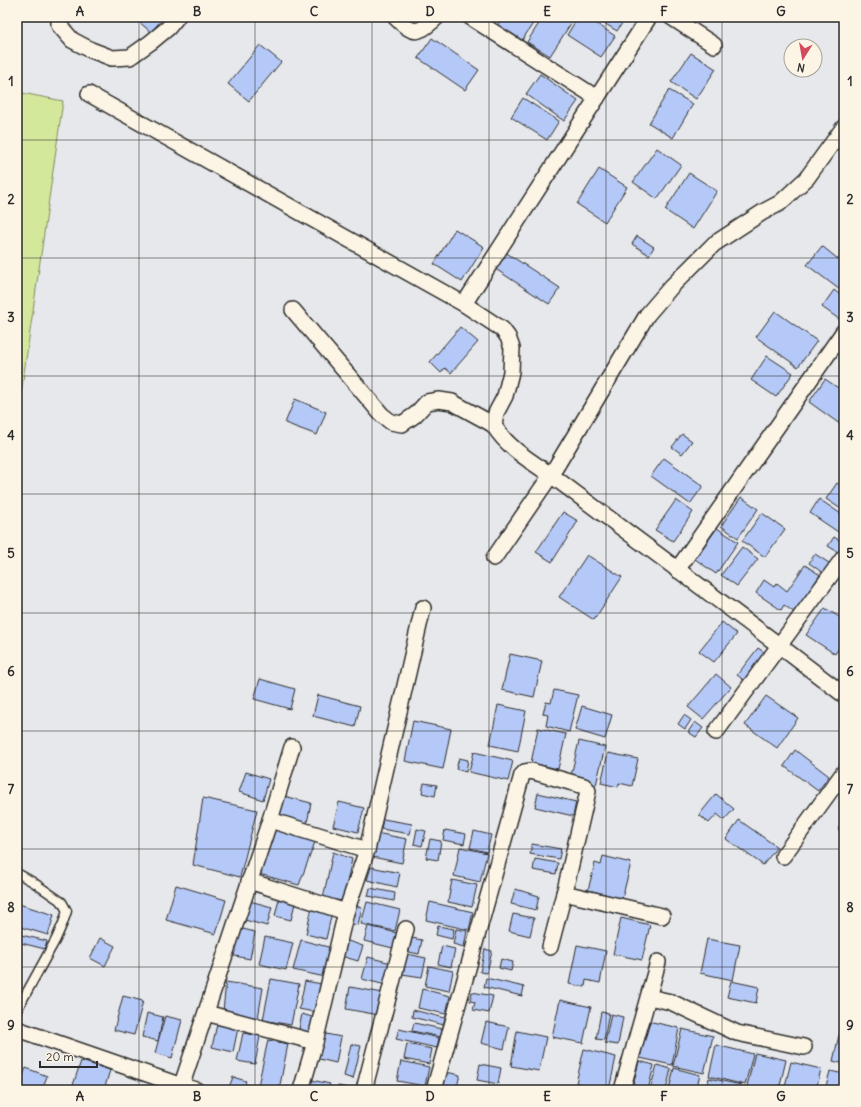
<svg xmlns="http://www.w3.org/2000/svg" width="861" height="1107" font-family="Delius,sans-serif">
<rect width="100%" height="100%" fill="#e7e8eb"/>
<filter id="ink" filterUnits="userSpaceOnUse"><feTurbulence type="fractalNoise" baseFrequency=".025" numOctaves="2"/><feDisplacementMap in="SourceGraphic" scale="8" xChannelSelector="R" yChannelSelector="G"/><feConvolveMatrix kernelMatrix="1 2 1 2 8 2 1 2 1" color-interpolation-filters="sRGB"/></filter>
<g filter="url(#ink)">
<polygon fill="#d4e89c" stroke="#808a64" points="17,92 63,101 17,422"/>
<g fill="#b5c9f8" stroke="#2b2b2b">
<polygon points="133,17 164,17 151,32"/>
<polygon points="405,17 414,17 410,22"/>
<polygon points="503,17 537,17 521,42 496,27"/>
<polygon points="543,17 575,17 550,56 527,42"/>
<polygon points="578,17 587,17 615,36 601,57 567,35"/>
<polygon points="594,17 626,17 617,31"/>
<polygon points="701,17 710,17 707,21"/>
<polygon points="432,38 479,70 465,90 418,58"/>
<polygon points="260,45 281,62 249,101 228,84"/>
<polygon points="691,53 716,69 696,99 671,82"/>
<polygon points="540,74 578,101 564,121 526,94"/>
<polygon points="669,90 693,104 673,138 649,123"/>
<polygon points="523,98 559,121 547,140 511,117"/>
<polygon points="657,148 681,165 657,199 633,182"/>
<polygon points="599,169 627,187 605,222 577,204"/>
<polygon points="689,173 717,191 693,229 665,210"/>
<polygon points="455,229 484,247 462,282 434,264"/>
<polygon points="637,236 654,247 649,255 632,244"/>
<polygon points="822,246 844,264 844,293 807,265"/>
<polygon points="505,252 560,288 549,304 494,268"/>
<polygon points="834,290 844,298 843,322 822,307"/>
<polygon points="775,311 817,341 798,367 756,337"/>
<polygon points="460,327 478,342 451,373 445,368 441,373 430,362"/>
<polygon points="767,356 793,373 776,397 751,380"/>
<polygon points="825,379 844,392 844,427 809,402"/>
<polygon points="295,399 326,412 317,435 285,423"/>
<polygon points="682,434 692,441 682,454 672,447"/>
<polygon points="664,458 703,486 690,504 651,476"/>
<polygon points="837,483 844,488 844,511 826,499"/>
<polygon points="741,497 758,509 738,538 721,526"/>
<polygon points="819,499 844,516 844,536 810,513"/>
<polygon points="676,500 693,512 673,541 655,530"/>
<polygon points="563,512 578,521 552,562 536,552"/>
<polygon points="762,513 785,529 765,557 742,541"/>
<polygon points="717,528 738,542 716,574 695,559"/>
<polygon points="834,537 844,543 844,550 841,554 828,546"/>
<polygon points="742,547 758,559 737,586 721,575"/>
<polygon points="815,554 832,565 826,575 809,563"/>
<polygon points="587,555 622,577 594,620 559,597"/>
<polygon points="805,565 820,575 795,613 784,605 781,610 756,593 764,580 774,587 777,583 787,591"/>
<polygon points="825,608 844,620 844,640 835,654 806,635"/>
<polygon points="722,622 737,634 714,662 699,651"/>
<polygon points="758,648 768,655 746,682 737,675"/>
<polygon points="510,654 542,661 534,697 502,690"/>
<polygon points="716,674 731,687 703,719 688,707"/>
<polygon points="260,679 295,689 290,709 254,699"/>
<polygon points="554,690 578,695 569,732 546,726 548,715 543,714 546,702 551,703"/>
<polygon points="318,695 360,706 355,727 313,716"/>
<polygon points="766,696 798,718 777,748 745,725"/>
<polygon points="498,705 526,711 518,751 490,745"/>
<polygon points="582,706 612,715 605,739 575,730"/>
<polygon points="684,715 691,720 685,729 678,724"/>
<polygon points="413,721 451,729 443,769 405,761"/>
<polygon points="695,722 703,728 696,737 688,732"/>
<polygon points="538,728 566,734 558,769 531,763"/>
<polygon points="579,741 605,747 596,785 570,780"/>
<polygon points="795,750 829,776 818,791 784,766"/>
<polygon points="474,752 513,761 508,781 469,772"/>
<polygon points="608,753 638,759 632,786 619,783 618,787 601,783"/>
<polygon points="459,758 468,760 466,772 456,769"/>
<polygon points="246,772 269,779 263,800 239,792"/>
<polygon points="424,783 437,785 435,796 422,793"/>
<polygon points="538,793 576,802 573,816 535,807"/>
<polygon points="716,794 734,809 724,820 717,814 709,823 699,815"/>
<polygon points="284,796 311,803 307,823 279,817"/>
<polygon points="203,798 257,810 240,877 193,865"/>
<polygon points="339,802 364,808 358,832 333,826"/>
<polygon points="383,819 412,824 410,834 381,829"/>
<polygon points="739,820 777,847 763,865 726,839"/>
<polygon points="844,820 844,834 838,829"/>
<polygon points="274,829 315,842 299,885 259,874"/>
<polygon points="417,829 426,831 422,846 414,844"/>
<polygon points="445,830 466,834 464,844 443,840"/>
<polygon points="474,831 491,835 487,852 470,848"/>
<polygon points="376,833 407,839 402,863 372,857"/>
<polygon points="430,839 441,841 438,860 426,858"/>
<polygon points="532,844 561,849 559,859 530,854"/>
<polygon points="460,847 487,853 480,882 454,876"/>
<polygon points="333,852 352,859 343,901 323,898"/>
<polygon points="603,856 631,863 622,899 588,890 595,863 601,865"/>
<polygon points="535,859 558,863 556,874 533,870"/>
<polygon points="371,867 400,873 397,887 367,880"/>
<polygon points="452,880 477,885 472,907 448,902"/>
<polygon points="176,885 226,900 216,934 166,920"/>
<polygon points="370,888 395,893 394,901 368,896"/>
<polygon points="515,889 539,896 536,910 511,904"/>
<polygon points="279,899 295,903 291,920 275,916"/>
<polygon points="246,900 272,907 267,926 241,919"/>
<polygon points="367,902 400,910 395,931 361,924"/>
<polygon points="430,902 473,912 469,930 426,920"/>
<polygon points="19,904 54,915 48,935 17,926 17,910"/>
<polygon points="351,905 362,907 358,925 347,923"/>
<polygon points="312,907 332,912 326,939 306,934"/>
<polygon points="513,914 534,918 530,936 509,931"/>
<polygon points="621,918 650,925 642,960 613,954"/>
<polygon points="368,926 397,933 393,948 364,941"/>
<polygon points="438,926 454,929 452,939 436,935"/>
<polygon points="235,927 255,932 250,959 230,955"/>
<polygon points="456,929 467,931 464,947 453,944"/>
<polygon points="17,934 47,941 45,949 17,942"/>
<polygon points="265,937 293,943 286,970 259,964"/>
<polygon points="100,938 115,946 105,966 90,958"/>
<polygon points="412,938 422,940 419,954 409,952"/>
<polygon points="342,939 363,946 358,961 338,955"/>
<polygon points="707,939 740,945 733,980 700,973"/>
<polygon points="301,940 332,948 325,977 293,970"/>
<polygon points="577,945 606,951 600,983 586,980 585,987 569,984"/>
<polygon points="442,946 455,949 451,967 438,964"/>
<polygon points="485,949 492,951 487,973 480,972"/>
<polygon points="407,954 426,958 422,977 402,974"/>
<polygon points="368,957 391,963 386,985 362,979"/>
<polygon points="501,959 513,962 511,971 499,968"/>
<polygon points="429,966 453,971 449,991 425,986"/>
<polygon points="486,978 524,987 522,996 484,987"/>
<polygon points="271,979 299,984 291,1025 263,1020"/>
<polygon points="305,981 322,984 314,1012 299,1009"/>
<polygon points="731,981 759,987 756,1003 727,997"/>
<polygon points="226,982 263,988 258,1018 223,1011"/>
<polygon points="350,987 383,993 379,1015 346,1009"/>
<polygon points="422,989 450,996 446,1014 418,1008"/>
<polygon points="472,992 493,996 489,1013 473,1010 475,1002 470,1001"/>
<polygon points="123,996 143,1001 134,1035 114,1030"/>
<polygon points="560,1000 591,1007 583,1043 552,1037"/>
<polygon points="413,1010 445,1018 444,1025 412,1017"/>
<polygon points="601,1012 609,1013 604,1040 596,1039"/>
<polygon points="147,1013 163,1017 158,1041 142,1037"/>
<polygon points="302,1014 315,1018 311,1037 298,1034"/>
<polygon points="611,1014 623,1017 618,1045 605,1043"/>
<polygon points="165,1016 182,1020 172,1058 155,1053"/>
<polygon points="648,1021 679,1028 672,1065 640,1058"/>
<polygon points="486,1022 509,1027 504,1049 481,1043"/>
<polygon points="414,1023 442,1029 441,1037 412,1031"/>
<polygon points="217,1024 238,1028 233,1052 212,1047"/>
<polygon points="399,1029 439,1038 437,1048 396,1039"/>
<polygon points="682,1029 713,1036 704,1073 673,1066"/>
<polygon points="517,1031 546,1037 539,1071 511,1066"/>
<polygon points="243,1033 260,1036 255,1064 237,1061"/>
<polygon points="321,1033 341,1037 336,1063 315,1058"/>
<polygon points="839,1035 844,1036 844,1064 833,1061"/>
<polygon points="268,1040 288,1044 279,1090 257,1090"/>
<polygon points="351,1044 361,1046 353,1079 344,1076"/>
<polygon points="407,1044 432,1049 429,1064 404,1059"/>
<polygon points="716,1045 753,1054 745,1085 709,1076"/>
<polygon points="584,1049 616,1057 609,1090 576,1083"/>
<polygon points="755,1053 786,1060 779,1090 746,1090"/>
<polygon points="81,1061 110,1070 104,1090 89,1090 73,1085"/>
<polygon points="401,1061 429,1067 425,1086 397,1081"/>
<polygon points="639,1061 654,1065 648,1090 632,1090"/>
<polygon points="791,1062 821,1069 816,1090 784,1090"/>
<polygon points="480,1064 501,1068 498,1084 477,1080"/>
<polygon points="657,1065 671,1069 666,1090 650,1090"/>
<polygon points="26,1068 47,1076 42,1090 17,1090"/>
<polygon points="674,1068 700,1075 696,1090 669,1090"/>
<polygon points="441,1071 460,1075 456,1090 438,1086"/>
<polygon points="830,1071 844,1074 844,1090 825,1090"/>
<polygon points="233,1077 246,1081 243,1090 228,1090"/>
<polygon points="709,1078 741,1085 740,1090 706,1090"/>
<polygon points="307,1079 330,1084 328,1090 305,1090"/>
<polygon points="338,1086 354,1089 354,1090 337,1090"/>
<polygon points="409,1086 424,1089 424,1090 408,1090"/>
</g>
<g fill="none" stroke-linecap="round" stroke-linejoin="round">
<g stroke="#2b2b2b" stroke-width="11">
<polyline id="service" points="17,873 33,882 62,902 67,911 63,923 56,939 17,1010"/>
</g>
<g stroke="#2b2b2b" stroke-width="18">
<g id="minor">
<polyline points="59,17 59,25 72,40 91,50 112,58 130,57 151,42 168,28 177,17"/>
<path d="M395,17C399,21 404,26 410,29C419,35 430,23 437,17"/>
<polyline points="470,17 597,98"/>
<polyline points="671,17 714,45"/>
<path d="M89,94L464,304L502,329L508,337L512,348L511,372L505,396L496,413L494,426C508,448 530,461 551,475L780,646L844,695"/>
<polyline points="464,304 649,17"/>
<polyline points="293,310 382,415 391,422 402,424 415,415 427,402 439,400 452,402 494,425"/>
<polyline points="494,558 551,475 647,315 671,287 714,244 763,212 780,203 807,178 844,127"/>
<polyline points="677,570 844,331"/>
<polyline points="716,732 844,557"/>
<polyline points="270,820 367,850"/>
<polyline points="783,856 844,772"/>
<polyline points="249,881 346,912"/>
<polyline points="564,893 662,916"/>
<polyline points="649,997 671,1002 737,1033 804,1047"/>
<polyline points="206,1013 315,1042"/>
<polyline points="17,1029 182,1086 196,1090"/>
<polyline points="180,1090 270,820 292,747"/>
<polyline points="301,1090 315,1042 346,912 367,850 423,608"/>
<polyline points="364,1090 406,929"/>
<polyline points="434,1090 522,775 525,772 531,771 584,786 587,789 588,791 566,886 550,947"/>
<polyline points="622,1090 658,962"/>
</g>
</g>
<use href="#service" stroke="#fcf5e5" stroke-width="8"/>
<use href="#minor" stroke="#fcf5e5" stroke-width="15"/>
</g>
</g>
<path fill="none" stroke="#2b2b2b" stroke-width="1" stroke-opacity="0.55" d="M139,17V1090M255,17V1090M372,17V1090M489,17V1090M606,17V1090M722,17V1090M17,140H844M17,258H844M17,376H844M17,494H844M17,613H844M17,731H844M17,849H844M17,967H844"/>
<rect width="861" height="1107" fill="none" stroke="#fcf5e5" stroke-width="44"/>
<g transform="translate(803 58) rotate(191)"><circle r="19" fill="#fcf5e5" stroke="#a8a49b"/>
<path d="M0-3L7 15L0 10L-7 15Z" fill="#d1495b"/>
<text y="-6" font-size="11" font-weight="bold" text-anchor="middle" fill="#2b2b2b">N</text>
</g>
<path d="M40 1061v6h57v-6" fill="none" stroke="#2b2b2b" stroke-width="2"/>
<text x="46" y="1061" font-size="12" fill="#2b2b2b" stroke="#fcf5e5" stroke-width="3" paint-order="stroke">20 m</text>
<rect x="22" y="22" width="817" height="1063" fill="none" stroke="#2b2b2b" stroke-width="1.5"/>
<g font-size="13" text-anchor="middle" font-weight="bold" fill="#2b2b2b">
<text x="80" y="16">A</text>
<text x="197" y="16">B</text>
<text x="314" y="16">C</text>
<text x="430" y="16">D</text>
<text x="547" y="16">E</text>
<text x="664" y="16">F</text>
<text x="781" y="16">G</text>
<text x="11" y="86">1</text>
<text x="850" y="86">1</text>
<text x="11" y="204">2</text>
<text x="850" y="204">2</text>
<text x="11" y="322">3</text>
<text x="850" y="322">3</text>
<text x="11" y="440">4</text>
<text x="850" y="440">4</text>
<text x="11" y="558">5</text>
<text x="850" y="558">5</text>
<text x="11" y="676">6</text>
<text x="850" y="676">6</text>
<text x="11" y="794">7</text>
<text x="850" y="794">7</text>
<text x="11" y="912">8</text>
<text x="850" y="912">8</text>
<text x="11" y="1030">9</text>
<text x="850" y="1030">9</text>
<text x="80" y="1101">A</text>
<text x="197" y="1101">B</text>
<text x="314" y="1101">C</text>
<text x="430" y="1101">D</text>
<text x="547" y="1101">E</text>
<text x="664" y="1101">F</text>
<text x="781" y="1101">G</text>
</g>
</svg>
